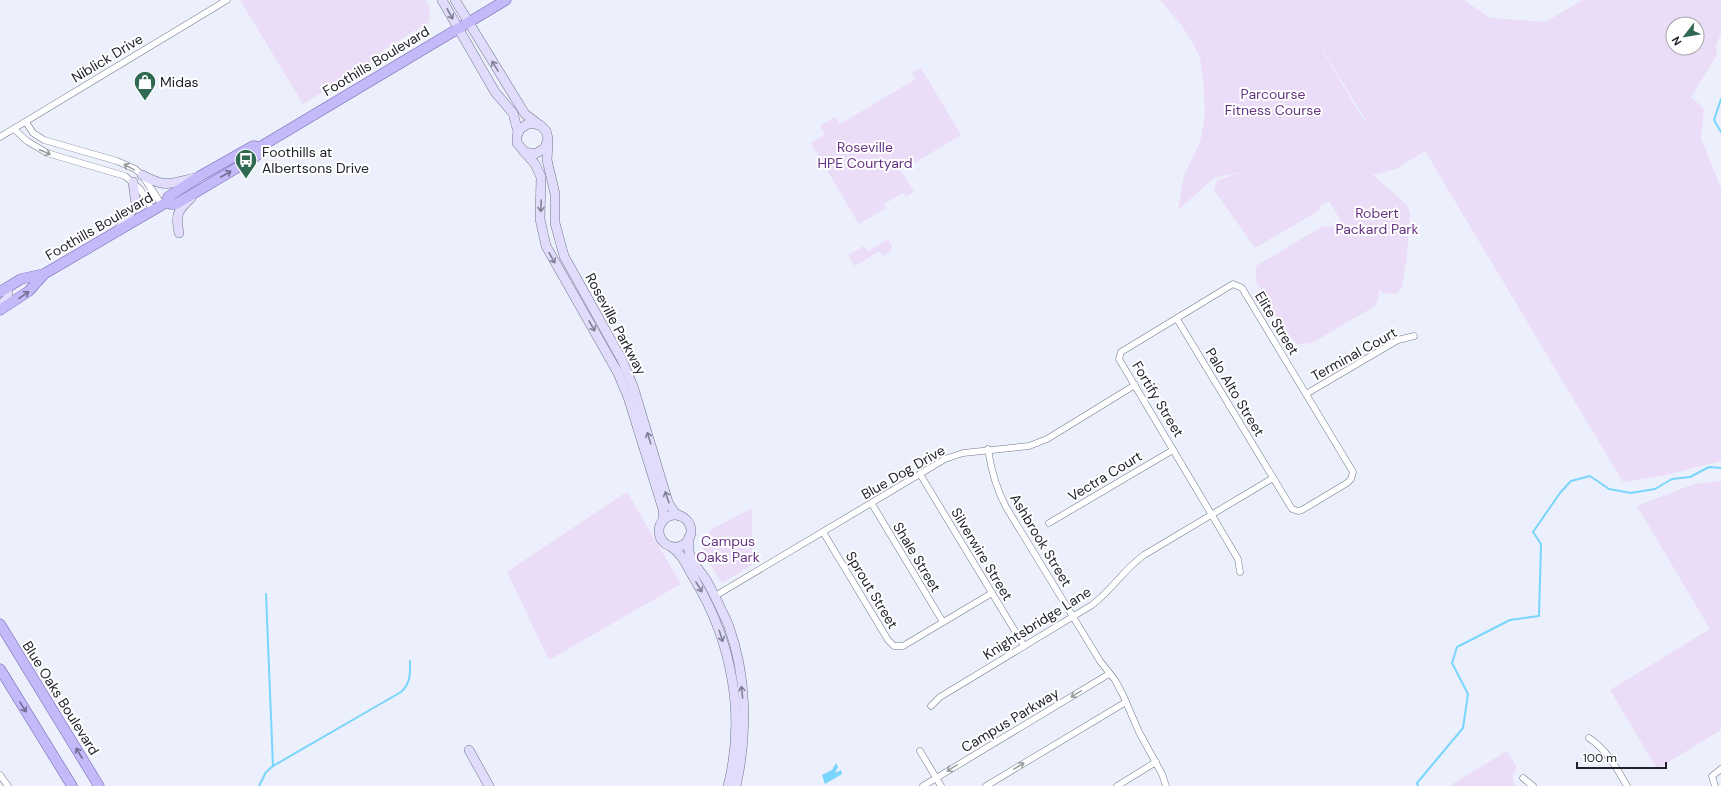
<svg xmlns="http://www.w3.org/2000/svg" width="1721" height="786" font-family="'DM Sans',sans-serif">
<rect width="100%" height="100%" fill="#ebf0fc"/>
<g fill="#ebdcf7" fill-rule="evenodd">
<polygon points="240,0 425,0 430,8 429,22 385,49 369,63 303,104"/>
<path d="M1160,0H1464L1490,18L1546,22L1582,0H1721V34L1716,45L1717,55L1691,97L1704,109L1701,138L1721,188V461L1662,476L1623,482L1425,151L1396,169L1373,175L1407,205L1410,214L1407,255L1402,288L1395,294L1382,293L1379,289V297L1375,306L1312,343L1298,344L1287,335L1256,282V266L1323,226L1339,227L1348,233L1329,201L1319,206L1320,210L1255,248L1214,190L1217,181L1240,172L1214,178L1178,210L1184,176L1200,142L1203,127L1205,112L1203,77L1200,58L1191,40L1182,26ZM1673,24H1697V48H1673ZM1323,52H1324L1367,122L1363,119Z"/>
<polygon points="921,68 961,135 901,171 914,192 906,197 903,193 884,204 886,208 859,224 811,143 825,134 820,126 835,117 840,124 916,79 912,73"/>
<polygon points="888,239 892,248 890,252 883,256 880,251 855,266 848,255 864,246 868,251"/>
<polygon points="1721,481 1721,730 1657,769 1610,690 1710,629 1637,506 1694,484"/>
<polygon points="627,492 681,584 549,660 507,572"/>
<polygon points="752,508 752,565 722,583 702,552 710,530"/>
<polygon points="1507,751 1517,768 1512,776 1515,786 1449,786"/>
</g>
<polygon fill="#79d5fb" points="836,763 838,767 835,773 841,770 842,774 825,784 822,775 832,770"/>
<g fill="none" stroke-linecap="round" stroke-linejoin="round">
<g stroke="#79d5fb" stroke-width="2">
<polyline points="1721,99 1714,120 1721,132"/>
<polyline points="266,594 273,766"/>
<path d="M259,786L266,772L273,766L401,692C411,683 410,673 410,661"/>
<polyline points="1418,786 1417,783 1463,728 1468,694 1452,663 1457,647 1510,620 1539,616 1541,544 1533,532 1560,493 1571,481 1590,476 1609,489 1631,493 1655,489 1672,479 1690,477 1709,467 1721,468"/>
</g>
<g stroke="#707789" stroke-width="7">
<g id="street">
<polyline points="26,122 33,133 44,140 117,161 135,169 142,175 162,205"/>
<polyline points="14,129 27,141 47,153 125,176 140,189 153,211"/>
<polyline points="0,137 227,0"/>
<polyline points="1177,319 1292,509 1298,511 1302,510 1347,483 1351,479 1353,472 1242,288 1233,284 1121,352 1119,359 1238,559 1240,572"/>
<polyline points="1306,394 1398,340 1414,336"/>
<path d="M988,449C991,470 996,488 1006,507L1100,661L1115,680L1123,695L1139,732L1162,774L1166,786"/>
<polyline points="920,474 1024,646"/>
<polyline points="872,504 943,622"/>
<polyline points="1049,523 1173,450"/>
<polyline points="823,532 888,640 894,646 903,646 992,593"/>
<polyline points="715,596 945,459 963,453 1029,446 1047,439 1135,385"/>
<path d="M931,706L940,697L1092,605C1112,590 1124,569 1144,555L1273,478"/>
<path d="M1589,738C1607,750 1616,767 1627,786"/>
<polyline points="920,751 941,786"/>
<polyline points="0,775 8,786"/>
<polyline points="1523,778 1533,786"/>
<polyline points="923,786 1109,674"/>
<polyline points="986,786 1126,702"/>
<polyline points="1117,786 1156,762"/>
<polyline points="1715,786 1712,776 1721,769"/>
</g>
</g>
<g stroke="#707789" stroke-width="10">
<g id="secondary">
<polyline points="442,0 495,92 513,113 518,132"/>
<polyline points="455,0 525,114 537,123"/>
<polyline points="548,143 547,160 555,194 555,223 564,256 622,360 633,386 668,502 674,512 680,516"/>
<polyline points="524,152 535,154 545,148 548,138 546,131 540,125 529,123 520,129 517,136 517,143 535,164 541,177 540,219 546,246 618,373 628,397 663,509 663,521"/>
<path d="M142,175C166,188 169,184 195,178"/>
<polyline points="118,231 136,204 133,182"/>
<path d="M179,233C175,214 178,210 191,198"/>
<polyline points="0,305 8,298 7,287"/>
<circle cx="675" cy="531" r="16"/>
<path d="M689,537C688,545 688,551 691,558C695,565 700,572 705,578C714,593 721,609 728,624C747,675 748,733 736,786"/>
<path d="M670,546C683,554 687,567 695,580C732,642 746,716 728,786"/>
<polyline points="469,750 489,786"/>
</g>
</g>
<g stroke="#7166ae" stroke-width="11">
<g id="primary">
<polyline points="167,202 168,197 200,176 253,146 260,147 506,0"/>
<polyline points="167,202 171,204 176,204 255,157 259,153 260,147"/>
<polyline points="0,292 21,279 44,274 167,202"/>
<polyline points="0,310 29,291 44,274"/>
<polyline points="0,624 99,786"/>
<polyline points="0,669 72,786"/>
</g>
</g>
<use href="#street" stroke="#fff" stroke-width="6"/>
<use href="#secondary" stroke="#e2dcfc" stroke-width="9"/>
<use href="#primary" stroke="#c4b9f9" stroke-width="10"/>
</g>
<defs><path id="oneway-shaft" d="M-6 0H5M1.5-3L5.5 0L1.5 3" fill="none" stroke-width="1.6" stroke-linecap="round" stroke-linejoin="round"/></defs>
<g stroke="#818094">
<use href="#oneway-shaft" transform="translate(450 14) rotate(61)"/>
<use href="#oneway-shaft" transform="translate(495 66) rotate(-122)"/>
<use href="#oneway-shaft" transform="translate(541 206) rotate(93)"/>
<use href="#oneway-shaft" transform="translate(552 258) rotate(61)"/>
<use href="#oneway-shaft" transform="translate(592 326) rotate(60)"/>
<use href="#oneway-shaft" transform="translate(649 438) rotate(-107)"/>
<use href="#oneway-shaft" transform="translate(667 497) rotate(-109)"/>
<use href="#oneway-shaft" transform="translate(699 587) rotate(59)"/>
<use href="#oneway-shaft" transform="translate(721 636) rotate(72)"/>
<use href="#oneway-shaft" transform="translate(742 692) rotate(-96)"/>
</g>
<g stroke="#9b9ca0">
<use href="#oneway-shaft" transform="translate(45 152) rotate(23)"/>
<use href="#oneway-shaft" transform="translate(129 167) rotate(-151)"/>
<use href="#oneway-shaft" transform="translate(1076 694) rotate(149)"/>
<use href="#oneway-shaft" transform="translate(1019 766) rotate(-31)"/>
<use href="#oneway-shaft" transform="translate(952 768) rotate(149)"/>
</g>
<g stroke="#726e92">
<use href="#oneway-shaft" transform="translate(226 174) rotate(-30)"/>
<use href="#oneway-shaft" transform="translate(24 295) rotate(-35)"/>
<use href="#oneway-shaft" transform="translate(23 707) rotate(58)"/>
<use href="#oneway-shaft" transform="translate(79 753) rotate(-122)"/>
</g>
<defs>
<g id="shop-pin" transform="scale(1.15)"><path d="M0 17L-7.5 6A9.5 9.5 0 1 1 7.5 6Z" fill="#306951" stroke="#fff"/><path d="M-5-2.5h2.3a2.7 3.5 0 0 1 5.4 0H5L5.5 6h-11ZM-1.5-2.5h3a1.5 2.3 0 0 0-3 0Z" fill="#fff"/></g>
<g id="bus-pin" transform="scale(1.15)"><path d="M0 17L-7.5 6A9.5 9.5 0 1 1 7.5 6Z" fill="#306951" stroke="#fff"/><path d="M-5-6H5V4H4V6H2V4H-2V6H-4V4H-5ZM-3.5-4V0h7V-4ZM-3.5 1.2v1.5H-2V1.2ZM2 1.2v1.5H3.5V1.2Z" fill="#fff"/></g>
</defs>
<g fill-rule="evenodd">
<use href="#shop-pin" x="145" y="82"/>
<use href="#bus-pin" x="246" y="160"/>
</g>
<g text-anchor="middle" stroke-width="4" stroke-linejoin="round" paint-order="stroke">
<g font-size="14" fill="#20232b" stroke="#fff">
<text transform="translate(107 58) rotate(-31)" y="5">Niblick Drive</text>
<text transform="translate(376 61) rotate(-31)" y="5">Foothills Boulevard</text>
<text transform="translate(99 226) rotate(-30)" y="5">Foothills Boulevard</text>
<text transform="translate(1277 323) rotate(59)" y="5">Elite Street</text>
<text transform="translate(616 324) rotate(62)" y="5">Roseville Parkway</text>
<text transform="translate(1354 354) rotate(-29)" y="5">Terminal Court</text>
<text transform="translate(1235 392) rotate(59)" y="5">Palo Alto Street</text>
<text transform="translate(1158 399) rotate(59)" y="5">Fortify Street</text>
<text transform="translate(903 472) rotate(-30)" y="5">Blue Dog Drive</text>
<text transform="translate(1105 476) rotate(-31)" y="5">Vectra Court</text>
<text transform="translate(1041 540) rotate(59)" y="5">Ashbrook Street</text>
<text transform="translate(982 554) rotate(59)" y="5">Silverwire Street</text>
<text transform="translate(917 557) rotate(59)" y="5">Shale Street</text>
<text transform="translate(872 590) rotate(59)" y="5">Sprout Street</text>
<text transform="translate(1037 623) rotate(-32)" y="5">Knightsbridge Lane</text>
<text transform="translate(61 698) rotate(58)" y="5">Blue Oaks Boulevard</text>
<text transform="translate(1010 720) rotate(-31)" y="5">Campus Parkway</text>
</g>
<g font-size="14" fill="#20232b" stroke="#fff" text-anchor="start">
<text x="160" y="87">Midas</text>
<text x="262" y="157">Foothills at<tspan x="262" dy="16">Albertsons Drive</tspan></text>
</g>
<g font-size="14" fill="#663483" stroke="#fff">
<text x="1273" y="99">Parcourse<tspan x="1273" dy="16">Fitness Course</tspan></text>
<text x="865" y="152">Roseville<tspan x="865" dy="16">HPE Courtyard</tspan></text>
<text x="1377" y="218">Robert<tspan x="1377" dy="16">Packard Park</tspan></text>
<text x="728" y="546">Campus<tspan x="728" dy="16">Oaks Park</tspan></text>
</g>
</g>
<g transform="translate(1685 36) rotate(239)"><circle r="19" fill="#ffffff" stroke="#a6a7aa"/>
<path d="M0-3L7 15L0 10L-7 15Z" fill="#306951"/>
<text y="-6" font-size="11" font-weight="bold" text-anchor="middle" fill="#20232b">N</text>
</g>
<path d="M1577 762v6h89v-6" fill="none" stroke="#20232b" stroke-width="2"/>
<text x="1583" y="762" font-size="12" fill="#20232b" stroke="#ffffff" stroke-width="3" paint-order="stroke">100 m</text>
</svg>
